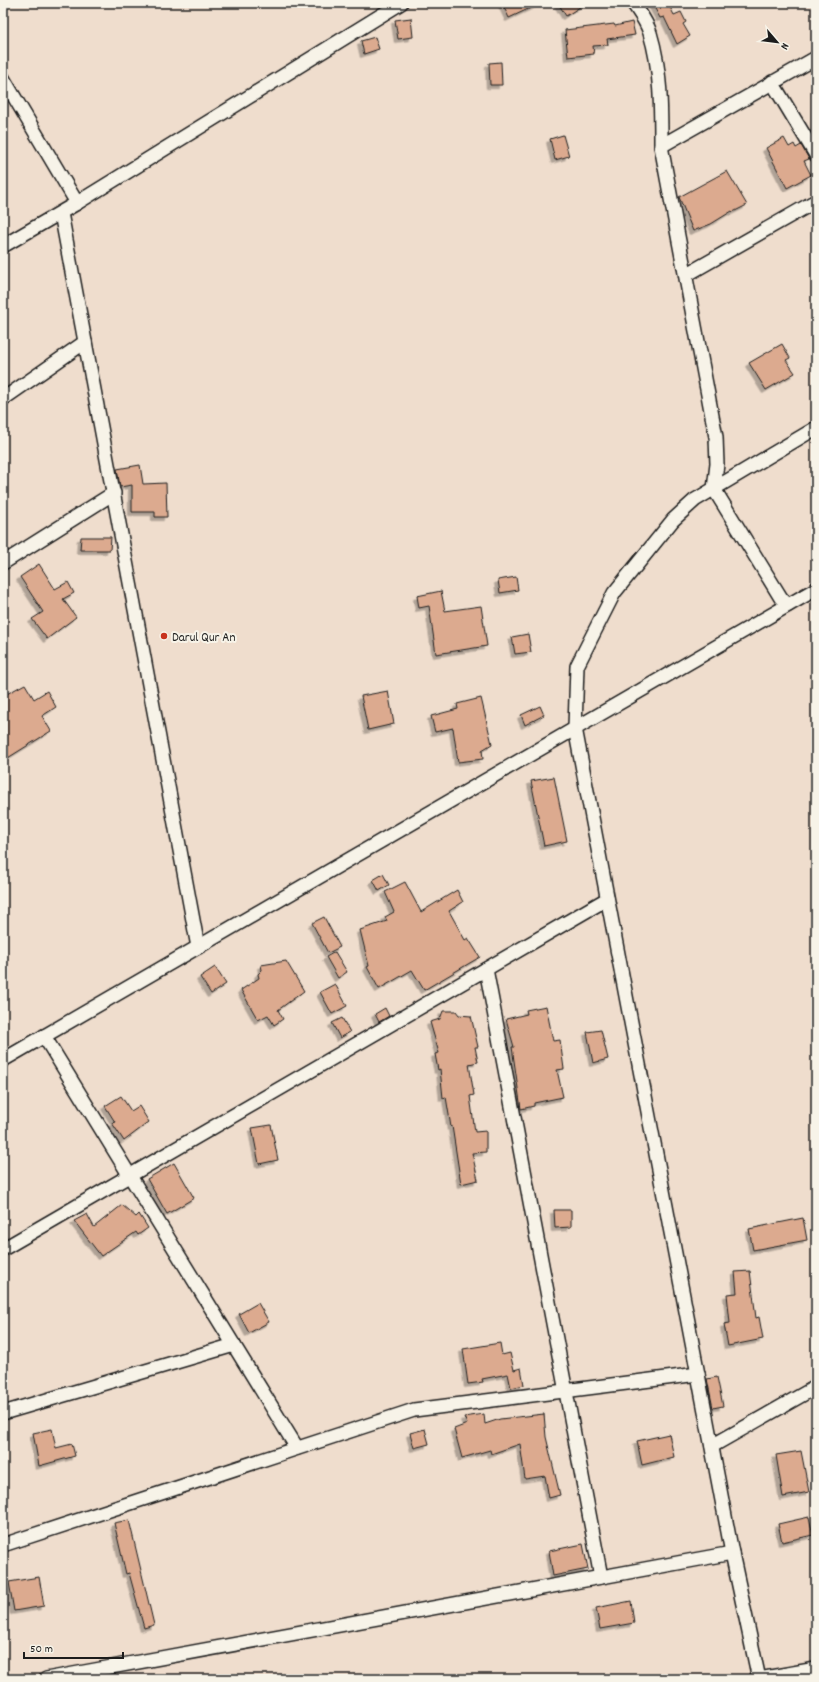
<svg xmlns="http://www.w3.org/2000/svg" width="819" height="1682" font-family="Dekko,sans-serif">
<defs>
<filter id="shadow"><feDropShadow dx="-3.5" dy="3.5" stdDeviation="0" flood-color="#0004"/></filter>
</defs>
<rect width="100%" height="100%" fill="#efddcd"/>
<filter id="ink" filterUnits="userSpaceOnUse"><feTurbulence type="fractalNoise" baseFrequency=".025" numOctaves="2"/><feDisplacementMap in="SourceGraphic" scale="8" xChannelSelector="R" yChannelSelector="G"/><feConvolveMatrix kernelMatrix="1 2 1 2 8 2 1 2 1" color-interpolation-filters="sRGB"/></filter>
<g filter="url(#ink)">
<g fill="#dcaa8f" stroke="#1c1c1c" filter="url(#shadow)">
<polygon points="502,3 541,3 509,18"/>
<polygon points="558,3 586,3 566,16"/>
<polygon points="652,3 668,3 674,15 681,12 686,22 683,24 690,36 677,44 664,17 660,18"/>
<polygon points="411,18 413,37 398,39 395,20"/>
<polygon points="632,22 635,35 607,39 608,45 593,46 594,54 568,57 565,30 614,24 615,26"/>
<polygon points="375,37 379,49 364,54 361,41"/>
<polygon points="501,62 502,85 490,85 489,63"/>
<polygon points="563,135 569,156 555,160 550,139"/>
<polygon points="784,138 789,147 794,144 796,148 801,145 809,159 804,161 811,175 787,188 766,148"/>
<polygon points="727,171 747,205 733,212 732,211 711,224 693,231 679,197"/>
<polygon points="782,344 790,358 786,360 795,373 766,390 749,363"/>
<polygon points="140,465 143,484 166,483 167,517 155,517 155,512 132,512 132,485 120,487 117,469"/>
<polygon points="81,537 111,537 110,550 80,550"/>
<polygon points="39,564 55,589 68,582 74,593 63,599 76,617 47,639 32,619 43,612 20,577"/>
<polygon points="516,577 518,590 500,593 498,580"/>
<polygon points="441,591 445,611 481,606 487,646 436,654 429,606 419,608 417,596"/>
<polygon points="528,634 531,652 515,654 512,637"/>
<polygon points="25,684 34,699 47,691 56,707 42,716 51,731 3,761 3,696"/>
<polygon points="388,691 394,724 368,730 361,696"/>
<polygon points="481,698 492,744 482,750 483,759 458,762 453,728 435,732 431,716 458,709 457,704"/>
<polygon points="540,706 544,715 525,725 521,715"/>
<polygon points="554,777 567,841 544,846 531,781"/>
<polygon points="383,874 389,885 379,891 373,880"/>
<polygon points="405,882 421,912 457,890 463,902 449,911 465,940 468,938 480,957 424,990 412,970 379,989 367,967 369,966 360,930 387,921 385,917 394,912 385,892"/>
<polygon points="324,917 340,947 328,953 312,923"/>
<polygon points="335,952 347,972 338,978 326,957"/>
<polygon points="286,961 304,991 278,1010 283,1019 274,1025 268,1015 258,1020 241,990 259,978 258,974 262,970 261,965"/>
<polygon points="215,967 226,984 211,994 200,977"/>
<polygon points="335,984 347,1006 332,1014 320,992"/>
<polygon points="546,1006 553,1041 560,1040 564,1069 557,1070 563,1097 534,1103 534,1106 521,1109 512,1047 514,1047 506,1019 527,1014 526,1010"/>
<polygon points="385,1008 389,1016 379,1022 375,1014"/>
<polygon points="443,1011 456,1011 459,1015 471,1016 478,1047 475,1047 478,1062 469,1064 474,1095 470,1096 475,1132 486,1131 486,1152 472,1153 478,1180 461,1184 452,1126 451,1127 446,1097 443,1098 440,1069 438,1070 435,1054 439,1053 430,1022 440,1019"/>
<polygon points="342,1018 350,1032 340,1038 332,1023"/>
<polygon points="601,1030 608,1059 593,1063 587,1032"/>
<polygon points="121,1096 131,1111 139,1106 149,1122 124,1141 112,1123 115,1122 105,1106"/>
<polygon points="271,1125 278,1160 259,1164 252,1128"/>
<polygon points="174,1163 194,1198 167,1214 147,1179"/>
<polygon points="122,1205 136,1217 139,1214 148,1228 138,1235 136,1232 101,1256 74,1221 87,1214 94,1227"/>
<polygon points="554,1210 571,1210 571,1227 555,1228"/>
<polygon points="803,1218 807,1240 753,1250 749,1229"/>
<polygon points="750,1271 756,1318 759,1317 763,1339 728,1346 724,1324 730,1323 727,1294 737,1293 735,1272"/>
<polygon points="258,1303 269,1322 249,1333 239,1314"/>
<polygon points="500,1343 502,1355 510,1353 514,1370 521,1368 524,1385 511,1388 508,1374 482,1379 483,1382 468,1384 463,1349"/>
<polygon points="717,1377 723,1406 713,1408 707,1379"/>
<polygon points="484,1414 485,1424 500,1419 544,1414 546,1437 560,1495 549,1498 545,1476 525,1479 520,1444 491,1454 490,1450 462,1458 454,1429 467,1424 464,1417"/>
<polygon points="52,1429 56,1448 72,1444 75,1456 39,1466 33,1433"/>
<polygon points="425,1429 429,1444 414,1448 410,1433"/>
<polygon points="669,1434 674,1457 642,1465 637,1441"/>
<polygon points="801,1451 809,1492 783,1497 776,1455"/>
<polygon points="809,1517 813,1535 782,1542 778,1524"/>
<polygon points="129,1520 154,1625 144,1628 129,1573 126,1574 114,1523"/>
<polygon points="583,1544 588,1569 553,1576 549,1551"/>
<polygon points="39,1577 44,1606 14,1611 9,1582"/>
<polygon points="631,1601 634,1623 600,1629 596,1608"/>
</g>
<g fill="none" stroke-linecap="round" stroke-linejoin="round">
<g stroke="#1c1c1c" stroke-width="16">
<g id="street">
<path d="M633,3C639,12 647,22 650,33C661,69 661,108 661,146L716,437L717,464L714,489L781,598L788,605"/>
<polyline points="3,78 77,203"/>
<polyline points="772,82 816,155"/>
<polyline points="661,146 816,58"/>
<polyline points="61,213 198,947"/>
<polyline points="3,246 77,203 401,3"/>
<polyline points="686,275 816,201"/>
<polyline points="3,399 85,342"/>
<polyline points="3,563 114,493"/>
<polyline points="486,969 601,1577"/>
<polyline points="44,1036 297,1448"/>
<polyline points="3,1060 816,589"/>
<polyline points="3,1249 607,899"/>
<polyline points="3,1413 234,1345"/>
<polyline points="712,1446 816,1387"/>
<polyline points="3,1545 414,1410 698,1374"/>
<polyline points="46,1679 732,1553"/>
<polyline points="759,1679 732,1553 575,728 577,666 614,593 673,520 695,500 816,428"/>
<polyline points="759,1679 816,1669"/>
</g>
</g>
<use href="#street" stroke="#f7f3e8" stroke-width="13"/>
</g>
</g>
<circle fill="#c8321e" stroke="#f7f3e8" stroke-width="1.5" cx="164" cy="636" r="4"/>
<g text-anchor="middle" stroke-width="4" stroke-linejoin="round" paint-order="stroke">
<g font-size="13" fill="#1c1c1c" stroke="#f7f3e8" text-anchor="start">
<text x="172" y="641">Darul Qur An</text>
</g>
</g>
<rect width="819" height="1682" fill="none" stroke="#f7f3e8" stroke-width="16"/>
<rect x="8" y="8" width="803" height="1666" fill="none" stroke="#1c1c1c" stroke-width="1.5" filter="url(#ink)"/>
<g transform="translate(777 42) rotate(118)" stroke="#f7f3e8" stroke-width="3" paint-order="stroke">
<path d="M0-3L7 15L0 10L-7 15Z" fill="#1c1c1c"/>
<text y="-6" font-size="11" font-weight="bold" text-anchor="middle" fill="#1c1c1c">N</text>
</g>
<path d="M24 1652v6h99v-6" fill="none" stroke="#1c1c1c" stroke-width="2"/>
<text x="30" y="1652" font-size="12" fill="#1c1c1c" stroke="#f7f3e8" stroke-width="3" paint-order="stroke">50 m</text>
</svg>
